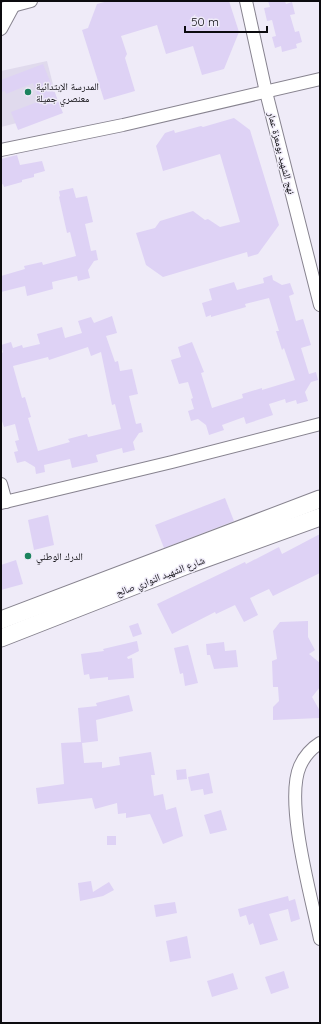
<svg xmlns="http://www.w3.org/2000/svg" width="321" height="1024" font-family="Quicksand,'Noto Naskh Arabic',sans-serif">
<rect width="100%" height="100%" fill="#efebf8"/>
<polygon fill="#e0daed" points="47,61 60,112 1,127 1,71"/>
<g fill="#ded2f5" fill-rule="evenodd">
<polygon points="108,1 229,1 239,32 224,69 202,75 193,46 166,54 157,25 121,36 127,54 125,58 135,91 104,100 82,30 88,28 97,4"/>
<polygon points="268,1 285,1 286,4 292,2 295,14 290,15 295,32 299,31 302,42 296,44 297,48 282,52 281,46 275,48 272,37 276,36 272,20 267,21 264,8 270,7"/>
<polygon points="43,64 63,113 18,130 11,112 40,101 33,83 6,94 5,91 1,92 1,80"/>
<polygon points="234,118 250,130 279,225 258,254 248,257 247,252 163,277 146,265 136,233 155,228 160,221 193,211 205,220 208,219 220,227 240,222 220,154 163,171 156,146 165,133 174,130 175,133 201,126 203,127"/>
<polygon points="17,155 20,165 42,161 45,171 34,174 34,177 22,180 22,182 4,187 3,184 1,185 1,159"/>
<polygon points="73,188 76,198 87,196 93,222 85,224 91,251 96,250 98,260 94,261 88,270 90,278 78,281 77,276 52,282 53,289 27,296 25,286 1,292 1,276 25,269 24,266 42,262 43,265 76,256 70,232 67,233 59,197 60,196 59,191"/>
<polygon points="272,275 273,280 282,285 290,283 294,294 289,296 296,321 303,319 311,345 301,348 309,374 316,372 318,380 311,382 305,392 308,401 297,404 296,400 286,403 285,399 269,404 273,415 246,424 244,417 222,425 224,430 209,435 206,425 198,419 191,421 188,411 194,409 191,399 193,398 188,382 179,384 171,360 181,357 178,347 192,342 204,372 201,373 212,408 243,398 242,394 262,388 262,390 295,380 284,348 282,350 276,331 279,331 269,298 245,304 246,307 211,317 211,315 206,317 202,303 212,300 209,289 234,282 237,290 264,283 263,278"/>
<path d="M112,316L117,333L106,336L115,362L118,361L120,371L132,369L138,394L129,396L136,424L141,423L143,432L139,433L133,442L135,450L123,453L122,448L96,455L98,462L72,468L70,459L44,465L45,472L36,474L35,467L25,461L17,463L14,452L18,451L15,441L19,440L15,424L4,427L1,418V354L3,352L1,345L11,342L13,348L22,345L23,348L40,344L37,334L62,327L65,338L82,333L78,321L91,317L94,323ZM88,347L91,356L101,352L112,405L115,404L121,429L88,437L87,434L68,439L70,442L38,451L28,418L31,417L25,397L22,398L13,366L48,357L49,360Z"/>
<polygon points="225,498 234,521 164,548 155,525"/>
<polygon points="48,515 54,545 34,550 28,520"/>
<polygon points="320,534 320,573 273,596 269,589 250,598 258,615 244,622 235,605 216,614 215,612 172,634 157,604 245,562 246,564 279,547 282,554"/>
<polygon points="16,560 23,584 1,590 1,565"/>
<polygon points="308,621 308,637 315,650 309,654 320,663 320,687 312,697 320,711 320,718 273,720 273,707 279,701 278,687 273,687 272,661 277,659 273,631 280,622"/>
<polygon points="138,623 142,634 133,637 129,626"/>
<polygon points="137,641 139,651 127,657 128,659 132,658 134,678 108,680 108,677 90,679 89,674 84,675 81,654 104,651 103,649"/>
<polygon points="224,642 225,651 236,650 238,667 214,669 210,655 207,655 206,644"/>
<polygon points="188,645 198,683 185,686 183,673 180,674 174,648"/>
<polygon points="129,695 133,711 96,720 98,741 82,743 84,763 102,762 102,768 120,765 119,757 151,752 155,775 151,775 154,796 163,794 166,810 176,807 183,836 163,844 150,814 126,818 126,813 118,814 117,803 95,809 92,798 38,804 36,788 64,784 61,743 81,742 78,708 97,706 96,703"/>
<polygon points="186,769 187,779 177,780 176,770"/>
<polygon points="209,773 213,793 204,795 203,789 191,791 188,777"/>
<polygon points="221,810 227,830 210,834 204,815"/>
<rect x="107" y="836" width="9" height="9"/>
<polygon points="91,881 93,892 109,882 114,890 103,896 80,901 78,883"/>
<polygon points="288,896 289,901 295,899 300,919 291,922 288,909 269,914 278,940 260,945 253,923 249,925 246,915 240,917 238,909"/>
<polygon points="175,902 177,913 156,917 154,905"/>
<polygon points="187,936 191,958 170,962 166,941"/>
<polygon points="284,971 289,988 271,994 265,977"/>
<polygon points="233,973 238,989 212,997 207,981"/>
</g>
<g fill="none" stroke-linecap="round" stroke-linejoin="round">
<g stroke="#87838f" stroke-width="14">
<g id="street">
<polyline points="246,1 266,92 320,305"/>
<polyline points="1,9 31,1"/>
<polyline points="1,29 14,5"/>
<polyline points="1,150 123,125 320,79"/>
<polyline points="1,484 6,502"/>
<polyline points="1,503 172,462 320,424"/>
<path d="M320,743C312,748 304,757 300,766C284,802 312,899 320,939"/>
</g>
</g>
<g stroke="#87838f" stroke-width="19">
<g id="secondary">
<polyline points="1,620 320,499"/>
<polyline points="1,638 190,564 320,517"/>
</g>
</g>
<use href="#street" stroke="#fff" stroke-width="12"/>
<use href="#secondary" stroke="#fff" stroke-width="17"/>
</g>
<g fill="#1b825d" stroke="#efebf8" stroke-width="1.5">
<circle cx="28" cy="92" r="4"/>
<circle cx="28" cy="556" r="4"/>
</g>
<g text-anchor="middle" stroke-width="3" stroke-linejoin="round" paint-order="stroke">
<g font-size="10" fill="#0c0b0f" stroke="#efebf8" text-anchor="start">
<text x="36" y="90">المدرسة الإبتدائية<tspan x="36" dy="12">معنصري جميلة</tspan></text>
<text x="36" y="560">الدرك الوطني</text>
</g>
<g font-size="10" fill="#0c0b0f" stroke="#efebf8">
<text transform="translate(282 153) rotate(76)" y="4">نهج الشهيد بومعزة عمار</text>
<text transform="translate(160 576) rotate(-21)" y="4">شارع الشهيد النواري صالح</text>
</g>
</g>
<rect width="321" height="1024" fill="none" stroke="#0c0b0f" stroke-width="4"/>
<path d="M185 26v6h82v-6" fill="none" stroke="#0c0b0f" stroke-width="2"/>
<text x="191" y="26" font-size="12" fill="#0c0b0f" stroke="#efebf8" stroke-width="3" paint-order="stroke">50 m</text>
</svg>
